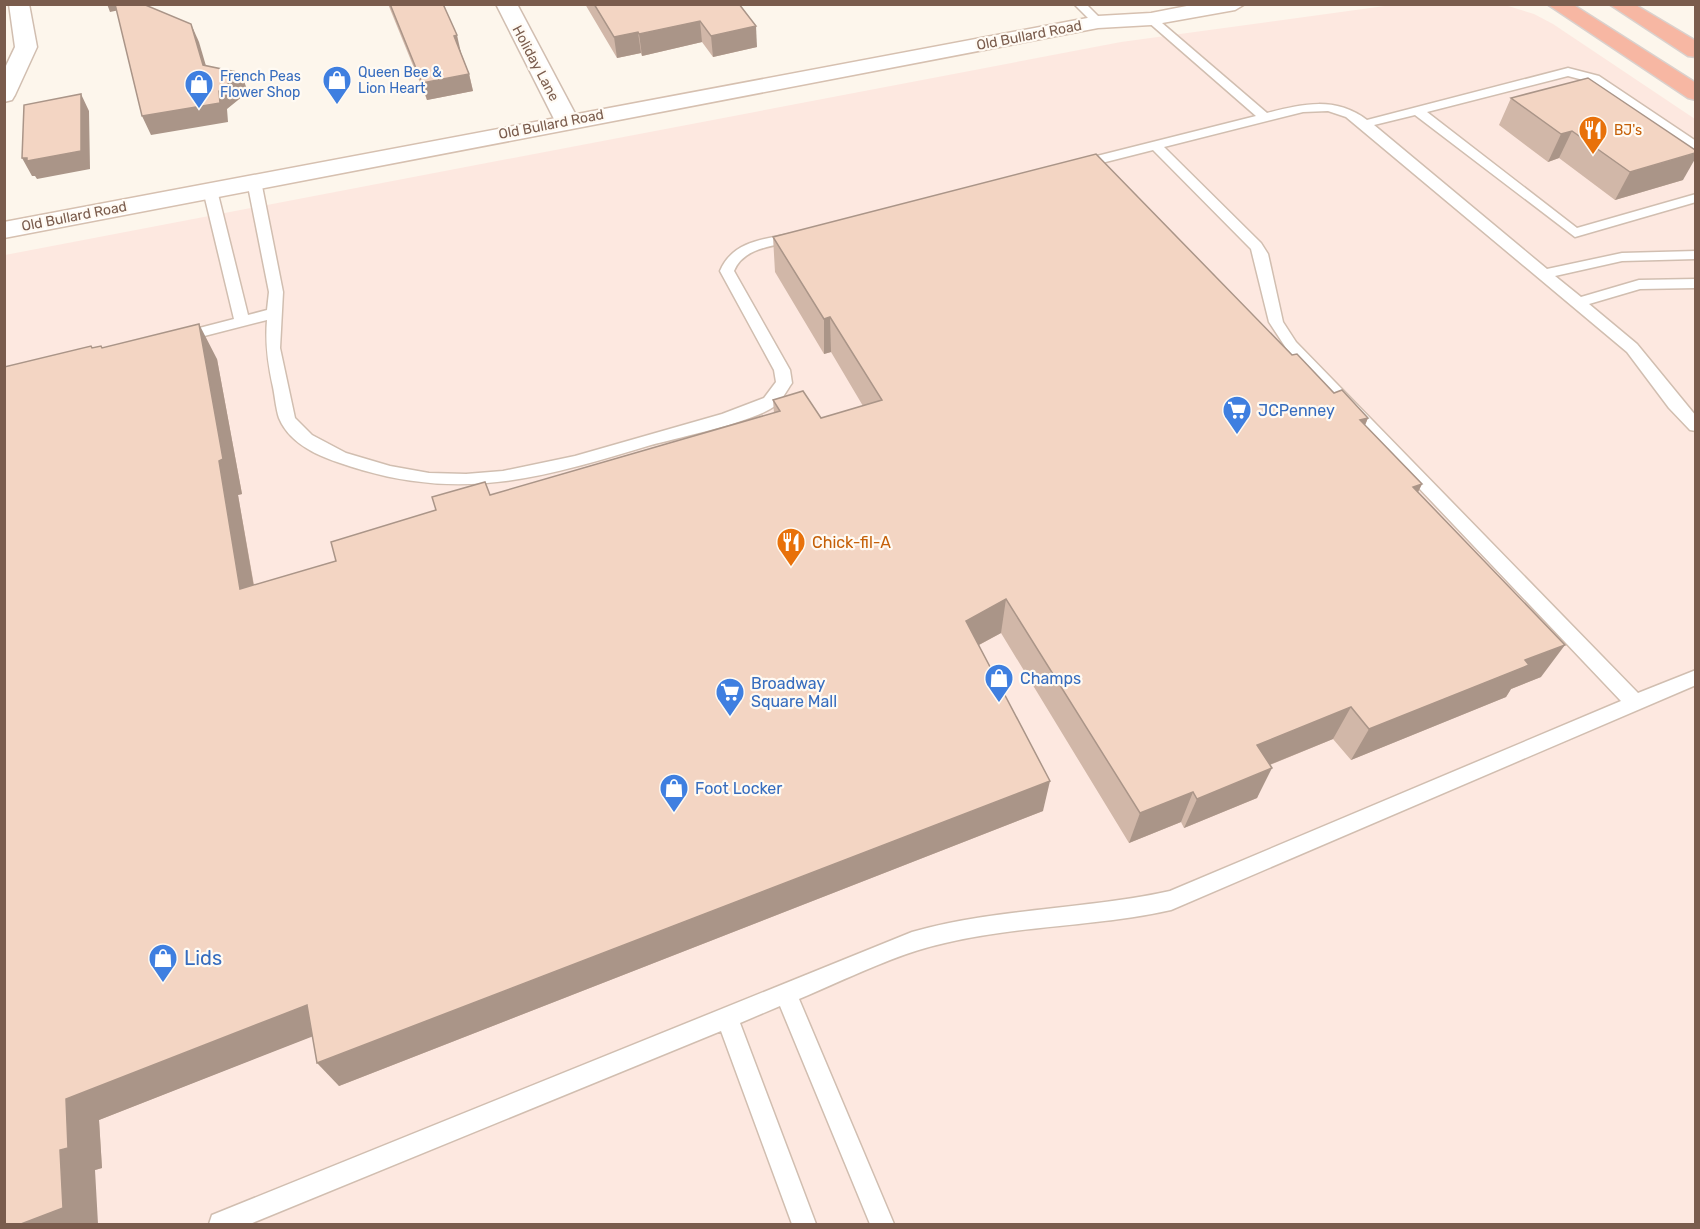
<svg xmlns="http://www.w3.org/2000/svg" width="1700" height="1229" font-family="Rubik,sans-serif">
<rect width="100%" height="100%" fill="#fdf6ec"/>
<polygon fill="#fde8e0" points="1392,5 1505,5 1534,14 1553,24 1695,119 1695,1224 5,1224 5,255 1121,42"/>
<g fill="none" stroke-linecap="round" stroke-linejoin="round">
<g stroke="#d1beb0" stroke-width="3">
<g id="lane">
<polygon points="1074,4 1086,4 1104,22 1094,24"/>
<path d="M1147,17H1155L1267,113C1303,104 1335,96 1367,120L1568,68L1599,76L1696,141V151L1591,82L1568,76L1427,112L1577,228L1696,194V202L1575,237L1415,115L1374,125L1547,269L1622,253L1696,251V259L1622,261L1555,276L1581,297L1639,280L1696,279V288L1640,289L1589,304L1637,344L1696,416V431L1690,430L1669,408L1627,352L1346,117L1328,111L1303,112L1164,147L1261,243L1268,254L1283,322L1296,342L1638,693L1696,670V685L1171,910C1096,927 1019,925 945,943C895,954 847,979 799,999L894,1224H870L780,1006L740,1023L816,1224H792L721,1031L250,1224H209L212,1215L912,932C996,908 1084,910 1170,891L1621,701L1286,348L1269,322L1251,249L1153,150L1078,169L1073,168V162L1256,116L1147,21Z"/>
<path d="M254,177L261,181L283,292L280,348L295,418L312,435L346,453L390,466L429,473L466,474L503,471L575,456L722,414L764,398L776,382L774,370L720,271C733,240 766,239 795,233L800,234V240C777,246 744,246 734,271L790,370L792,383C787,390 782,400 776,405C758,421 677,438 651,445C548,476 468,501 362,470C333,461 292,450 279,418C276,409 275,397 273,387C268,364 265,344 267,320L181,342L174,337L176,334L234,319L203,190L205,187L210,186L217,190L248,315L267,310L269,292L247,181Z"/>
</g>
</g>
<g stroke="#d1beb0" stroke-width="3">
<g id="street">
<polygon points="9,4 29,4 37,47 15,95 12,100 4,102 4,70 15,47"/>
<polygon points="496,4 517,4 579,121 575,126 559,126 555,121"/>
</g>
</g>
<g stroke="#d6c0b0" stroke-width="3">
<polygon id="secondary" points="1197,4 1245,4 1235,10 1151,25 1098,28 4,238 4,222 1098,16 1151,13"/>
</g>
<g stroke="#dad1cd" stroke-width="3">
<g id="highway">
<polygon points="1547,4 1572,4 1696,83 1696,100 1688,98"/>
<polygon points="1609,4 1634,4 1696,41 1696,57 1688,56"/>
</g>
</g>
<use href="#lane" fill="#fff" fill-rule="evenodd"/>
<use href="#street" fill="#fff" fill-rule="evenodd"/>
<use href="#secondary" fill="#fff" fill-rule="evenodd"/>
<use href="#highway" fill="#f7b7a3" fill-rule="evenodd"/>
</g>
<g fill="#d1b7a8">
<polygon points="388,4 443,4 469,74 473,91 427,100"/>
<polygon points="585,4 739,4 757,47 713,57 702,42 642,56 641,53 617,58"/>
<polygon points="1511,98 1683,180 1615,200 1559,158 1548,162 1499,125"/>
<polygon points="773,237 1292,355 1334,393 1368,418 1365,425 1422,484 1418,492 1541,677 1511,689 1506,697 1351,760 1333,739 1270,765 1257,798 1184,828 1181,822 1129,843 1001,633 979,645 1043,811 339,1086 312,1036 99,1120 102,1168 95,1170 4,1224 103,348 217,359 242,494 238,495 254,585 336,561 490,495 774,413 773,400 821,418 863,406 831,352 824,354 775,272"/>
</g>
<g fill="#aa9588">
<polygon points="107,4 148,4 110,12"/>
<polygon points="700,21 702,42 642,56 639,34"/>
<polygon points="191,24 199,42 211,83 203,65"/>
<polygon points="756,26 757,47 713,57 711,36"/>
<polygon points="638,32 641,53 617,58 614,37"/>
<polygon points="457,35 461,53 459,53 454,36"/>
<polygon points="241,73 248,92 227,109 228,122 151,135 142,116 219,91"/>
<polygon points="469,74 473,91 427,100 422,83"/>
<polygon points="81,94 89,111 90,169 37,179 35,176 32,176 22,158"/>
<polygon points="1572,131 1559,158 1548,162 1561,134"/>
<polygon points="1695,153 1695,159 1683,180 1615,200 1630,172"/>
<polygon points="830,317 831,352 824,354 824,319"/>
<polygon points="199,324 217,359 242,494 238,495 260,622 240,589 219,461"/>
<polygon points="1368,418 1353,453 1360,420"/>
<polygon points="1422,484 1405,518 1413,487"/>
<polygon points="1006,599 1001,633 962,654 966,621"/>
<polygon points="1565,645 1541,677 1511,689 1506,697 1351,760 1369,729 1525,660"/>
<polygon points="1351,707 1333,739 1242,776 1257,745"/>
<polygon points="1272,768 1257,798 1184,828 1197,799"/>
<polygon points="1050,781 1043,811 339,1086 317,1063"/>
<polygon points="1193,792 1181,822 1129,843 1140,813"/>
<polygon points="307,1005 329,1030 99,1120 102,1168 95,1170 98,1224 21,1224 60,1150 66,1099"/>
</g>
<g fill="#f3d5c3" stroke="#aa9588" stroke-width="1.5">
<polygon points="115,4 143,4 191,24 203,65 241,73 219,91 220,103 142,116"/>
<polygon points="390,4 443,4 457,35 454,36 469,74 422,83"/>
<polygon points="594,4 739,4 756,26 711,36 700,21 639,34 638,32 614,37"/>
<polygon points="1588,78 1695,150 1695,153 1630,172 1572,131 1561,134 1511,98"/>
<polygon points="81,94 81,151 27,161 27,158 22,158 24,105"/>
<polygon points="1096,154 1292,355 1297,354 1334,393 1342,390 1368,418 1360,420 1422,484 1413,487 1565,645 1525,660 1529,665 1369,729 1351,707 1257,745 1272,768 1197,799 1193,792 1140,813 1006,599 966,621 1050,781 317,1063 307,1005 66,1099 68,1148 60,1150 63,1208 21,1224 4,1224 4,367 91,346 92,348 101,346 102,348 199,324 223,459 219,461 240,589 336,561 331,542 436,510 432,497 485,482 490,495 780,411 773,400 803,391 821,418 882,400 830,317 824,319 773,237"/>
</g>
<defs>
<g id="shop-pin" transform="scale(1.5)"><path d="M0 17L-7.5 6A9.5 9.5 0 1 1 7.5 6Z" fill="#3f7fe0" stroke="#fffaf3"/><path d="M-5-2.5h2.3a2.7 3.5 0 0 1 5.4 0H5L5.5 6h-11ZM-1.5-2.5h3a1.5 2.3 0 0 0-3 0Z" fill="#fff"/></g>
<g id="restaurant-pin" transform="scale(1.5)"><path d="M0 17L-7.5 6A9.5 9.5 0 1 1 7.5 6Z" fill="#e8710a" stroke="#fffaf3"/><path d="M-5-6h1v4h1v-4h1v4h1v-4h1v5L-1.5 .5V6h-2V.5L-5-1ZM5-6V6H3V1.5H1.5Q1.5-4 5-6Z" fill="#fff"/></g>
<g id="supermarket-pin" transform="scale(1.5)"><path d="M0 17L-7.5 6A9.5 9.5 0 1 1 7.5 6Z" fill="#3f7fe0" stroke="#fffaf3"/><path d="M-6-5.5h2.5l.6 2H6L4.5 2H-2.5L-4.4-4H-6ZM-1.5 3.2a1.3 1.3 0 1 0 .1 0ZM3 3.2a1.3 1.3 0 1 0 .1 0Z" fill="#fff"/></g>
</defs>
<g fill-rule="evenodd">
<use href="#shop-pin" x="337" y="80"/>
<use href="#shop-pin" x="199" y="84"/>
<use href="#restaurant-pin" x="1593" y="130"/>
<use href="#supermarket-pin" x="1237" y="410"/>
<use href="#restaurant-pin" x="791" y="542"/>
<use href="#shop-pin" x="999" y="678"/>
<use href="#supermarket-pin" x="730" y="692"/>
<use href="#shop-pin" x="674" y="788"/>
<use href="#shop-pin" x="163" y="958"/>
</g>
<g text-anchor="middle" stroke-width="4.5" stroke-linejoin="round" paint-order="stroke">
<g font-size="14" fill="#7a5c4d" stroke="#fffaf3">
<text transform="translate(1029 35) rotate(-11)" y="5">Old Bullard Road</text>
<text transform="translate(536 63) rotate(62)" y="5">Holiday Lane</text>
<text transform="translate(551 124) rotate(-11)" y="5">Old Bullard Road</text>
<text transform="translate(74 216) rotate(-11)" y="5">Old Bullard Road</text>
</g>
<g font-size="14" fill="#366cbe" stroke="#fffaf3" text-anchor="start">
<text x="358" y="77">Queen Bee &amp;<tspan x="358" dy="16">Lion Heart</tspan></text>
<text x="220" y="81">French Peas<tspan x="220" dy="16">Flower Shop</tspan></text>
</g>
<g font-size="14" fill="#c56008" stroke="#fffaf3" text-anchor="start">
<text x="1614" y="135">BJ's</text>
</g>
<g font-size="16" fill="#366cbe" stroke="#fffaf3" text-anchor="start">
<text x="1258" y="416">JCPenney</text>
<text x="1020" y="684">Champs</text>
<text x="751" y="689">Broadway<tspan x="751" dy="18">Square Mall</tspan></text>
<text x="695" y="794">Foot Locker</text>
</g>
<g font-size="16" fill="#c56008" stroke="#fffaf3" text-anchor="start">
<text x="812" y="548">Chick-fil-A</text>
</g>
<g font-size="20" fill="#366cbe" stroke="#fffaf3" text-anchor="start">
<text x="184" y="965">Lids</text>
</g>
</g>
<rect width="1700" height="1229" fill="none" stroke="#7a5c4d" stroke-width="12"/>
</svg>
